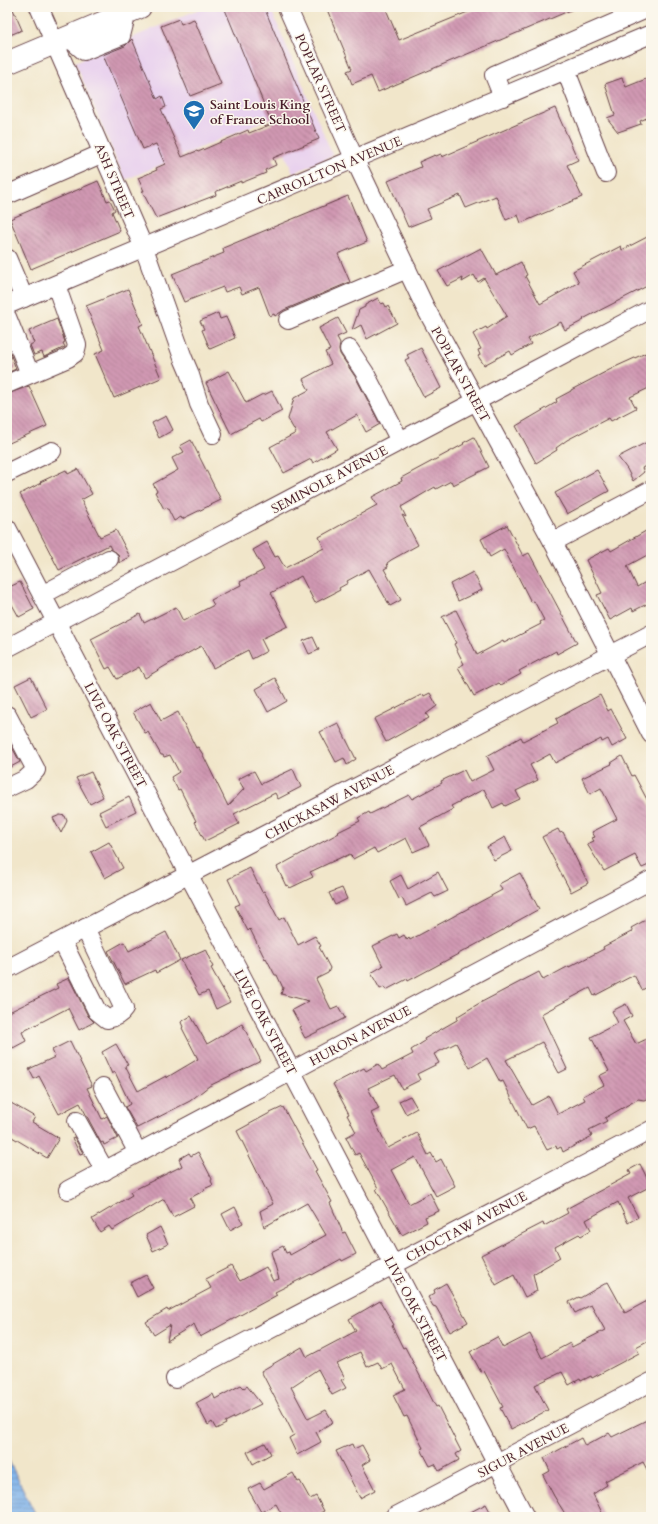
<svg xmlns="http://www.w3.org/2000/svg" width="658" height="1524" font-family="Cardo,serif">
<defs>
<pattern id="water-rules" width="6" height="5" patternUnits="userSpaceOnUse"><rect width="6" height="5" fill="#7cb0e9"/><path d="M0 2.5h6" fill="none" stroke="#688fbd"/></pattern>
<pattern id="building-back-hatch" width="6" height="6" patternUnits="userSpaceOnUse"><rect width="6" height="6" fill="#d098b2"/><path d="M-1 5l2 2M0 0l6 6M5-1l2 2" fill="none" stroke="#ab7b91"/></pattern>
</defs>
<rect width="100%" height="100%" fill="#fbf7ec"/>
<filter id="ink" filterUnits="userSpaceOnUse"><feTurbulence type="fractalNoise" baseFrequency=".025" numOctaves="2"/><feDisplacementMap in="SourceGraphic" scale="8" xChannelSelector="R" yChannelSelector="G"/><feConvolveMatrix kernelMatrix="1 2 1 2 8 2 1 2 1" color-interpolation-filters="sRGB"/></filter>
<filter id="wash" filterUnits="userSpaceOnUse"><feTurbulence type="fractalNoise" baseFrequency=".012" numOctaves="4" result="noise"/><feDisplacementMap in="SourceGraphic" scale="16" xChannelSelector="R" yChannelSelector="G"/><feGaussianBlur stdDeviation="0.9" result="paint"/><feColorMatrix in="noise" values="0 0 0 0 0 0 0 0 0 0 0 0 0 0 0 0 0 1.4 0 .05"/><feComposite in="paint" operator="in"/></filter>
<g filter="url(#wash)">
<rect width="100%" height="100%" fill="#f1e6ca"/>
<polygon fill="#e9d2ee" points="204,7 270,7 333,156 293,173 270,118 125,180 75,62"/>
<polygon fill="url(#water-rules)" stroke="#63688a" points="7,1457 37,1517 7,1517"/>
<g id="blocks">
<g fill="url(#building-back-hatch)">
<polygon points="7,7 12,7 22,30 10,35 7,29"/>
<polygon points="224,7 264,7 319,139 273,158 276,165 265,170 266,173 241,183 241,181 215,192 216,195 156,218 142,191 144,191 138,178 157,170 156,168 165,164 156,144 143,149 103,55 125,46 132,39 157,99 162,96 166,107 161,109 182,157 197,151 198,152 248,130 249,133 272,124"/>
<polygon points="326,7 385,7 399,40 480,7 578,7 378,92 371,76 352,84 347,71 352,69"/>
<polygon points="179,19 181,24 194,19 221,84 190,96 161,26"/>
<polygon points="651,77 651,116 640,121 641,124 618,132 607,118 615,115 605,84 622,78 626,87"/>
<polygon points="555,108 578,160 567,165 582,197 521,223 518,215 506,220 496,196 466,208 460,195 427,209 431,218 408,227 388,181 421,167 419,162 435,155 436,156 441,154 442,157"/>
<polygon points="98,181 107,201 110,200 115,210 112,212 120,231 31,269 10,219"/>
<polygon points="348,196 367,242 338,254 350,282 284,310 275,316 274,314 270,316 259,287 242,294 239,287 225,292 223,287 184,302 172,274 224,253 223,248"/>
<polygon points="651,235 651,284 583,319 584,320 565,330 561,322 528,339 531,344 512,355 510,351 484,365 478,356 480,355 478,350 481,349 473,334 486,327 487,329 507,316 484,278 478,282 474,275 462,282 463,278 447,286 438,271 481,248 496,275 521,262 527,275 525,276 540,304 579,282 573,271 621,246 622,250"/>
<polygon points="128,289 143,324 139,326 161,378 114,398 95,354 104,350 86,306"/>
<polygon points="378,298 381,304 384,303 386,307 388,306 397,323 367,339 361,325 352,330 359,310 365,307 365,305"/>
<polygon points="218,313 220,319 226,317 235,338 210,349 202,330 204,329 200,321"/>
<polygon points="338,318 346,333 337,337 340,343 339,349 340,354 356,378 380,424 366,432 357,415 327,432 337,449 313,463 311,459 284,473 270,447 296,433 288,419 294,398 309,390 303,379 331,364 325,352 330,350 319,328"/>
<polygon points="57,319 65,342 63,343 65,347 44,357 42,352 34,355 30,345 34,343 29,331"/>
<polygon points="7,345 16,369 7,373"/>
<polygon points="421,348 441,388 424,397 405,360 409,358 407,355"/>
<polygon points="648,352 651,358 651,387 630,397 636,408 611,421 609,418 567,440 556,448 557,450 536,463 516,426 557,402 556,399 571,391 571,390 615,367"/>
<polygon points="229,371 246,403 263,394 264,395 272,391 282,411 261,422 259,419 231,434 206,383"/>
<polygon points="29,386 47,426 7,444 7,394"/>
<polygon points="166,416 173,430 159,438 152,423"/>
<polygon points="474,437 489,467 453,485 451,481 436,489 435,487 401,507 406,517 402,515 418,545 391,560 387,563 388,567 384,569 401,600 390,606 369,569 347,581 348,583 339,588 340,590 315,603 301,576 271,593 288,626 261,639 267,651 252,659 248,650 213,668 201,646 165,666 145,678 139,667 117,679 110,667 106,669 91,639 140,614 144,623 176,607 183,621 214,605 211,600 241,585 240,582 264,570 253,550 267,542 275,557 278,556 285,568 324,548 319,537 377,505 372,497 402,481 401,478 464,444 463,443"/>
<polygon points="191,440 221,500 182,519 181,517 174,521 167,507 164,509 155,492 157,491 153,484 178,470 172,458 184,452 180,446"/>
<polygon points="651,440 651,463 642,468 644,472 633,481 627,469 618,457"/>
<polygon points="78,469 92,494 81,500 100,537 116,530 130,557 119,563 119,559 118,554 111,549 109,545 59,570 20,494 41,483 40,482 66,470 68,474"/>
<polygon points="597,470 609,491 567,514 555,493"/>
<polygon points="507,525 523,556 529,553 577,643 557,654 556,651 519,671 521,674 501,685 499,683 474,696 458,667 464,664 454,644 456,643 442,617 456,610 469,636 468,636 477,655 503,641 504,643 541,624 540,622 544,620 534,601 531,602 504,549 490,557 481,539"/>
<polygon points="651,528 651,553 627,566 637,587 651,579 651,602 633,611 632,608 610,620 597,595 602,593 586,560 609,548 611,551"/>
<polygon points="473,572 482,590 458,601 450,584"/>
<polygon points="20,582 34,609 19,617 10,601 7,603 7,588"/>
<polygon points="313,637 319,650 309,654 303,641"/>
<polygon points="31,677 47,709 31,717 15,685"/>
<polygon points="275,678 287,701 268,712 256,689"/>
<polygon points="430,693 437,706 426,714 429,718 386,742 374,719 423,694 424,696"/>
<polygon points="600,695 608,711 611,709 627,739 612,747 608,739 602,742 601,739 555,763 550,754 530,765 538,780 516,791 520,799 505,806 503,803 493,808 484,789 451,806 453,809 420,827 429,845 413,852 406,838 377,853 374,848 353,859 350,854 344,857 344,856 310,872 313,877 290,888 288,885 286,886 277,867 339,833 338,832 360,821 358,818 369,812 370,814 409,795 412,799 442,783 441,781 464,770 470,782 494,770 487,756 521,737 523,741 558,723 556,719"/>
<polygon points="151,702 161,721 178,712 196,748 198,747 202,753 228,806 244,789 238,779 254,771 261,784 293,769 301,787 278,799 275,793 234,814 239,824 205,841 195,822 196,821 180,789 178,790 171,777 179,772 170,755 164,757 163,755 161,755 148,732 145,733 133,712"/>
<polygon points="338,723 356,759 347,765 344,758 336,762 320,732"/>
<polygon points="7,738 20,762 7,769"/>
<polygon points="622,756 632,776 634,775 651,807 651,864 642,868 635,855 604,871 587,844 594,841 592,838 595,837 592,832 617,819 601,788 590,794 582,778 612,764 611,763"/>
<polygon points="91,772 103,797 90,804 76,778"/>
<polygon points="129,797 136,811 106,826 99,812"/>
<polygon points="60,815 65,816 67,821 61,833 53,818"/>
<polygon points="558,829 560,833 563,832 588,883 571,892 542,837"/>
<polygon points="505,837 512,851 494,860 487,847"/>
<polygon points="109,842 123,868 105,878 91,852"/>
<polygon points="250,868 262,892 264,891 279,920 284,917 298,945 315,936 321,946 319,947 330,968 328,973 316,979 331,1009 338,1006 345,1018 305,1038 299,1027 301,1026 292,1010 309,1001 281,994 283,988 277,975 275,975 266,958 265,959 250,929 248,931 235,906 240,904 228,879"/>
<polygon points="438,872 448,891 435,897 432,893 406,906 402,898 399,899 390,881 401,875 408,889"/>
<polygon points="520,873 539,909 512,924 512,925 488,938 408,981 407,979 386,990 384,987 380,989 371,973 383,966 373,946 397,934 399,938 404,935 407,940 409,938 410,940 502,890 499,884"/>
<polygon points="342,888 347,899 335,905 329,893"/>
<polygon points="651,917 651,985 642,990 634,975 594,996 590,988 541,1014 567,1069 559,1073 542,1042 506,1060 532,1105 549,1096 558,1114 585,1100 583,1096 604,1085 599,1076 609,1071 591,1037 618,1023 612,1011 626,1004 632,1016 623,1021 636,1044 651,1037 651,1097 644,1100 638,1099 605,1118 607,1121 589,1130 592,1136 563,1152 561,1147 557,1149 556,1146 547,1150 534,1126 527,1129 503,1081 500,1082 487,1058 470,1068 456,1043 434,1054 439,1063 417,1074 420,1080 402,1089 395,1075 368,1088 379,1109 371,1113 388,1148 417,1133 428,1155 431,1153 436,1162 441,1159 455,1186 436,1196 415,1157 391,1170 409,1204 430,1193 439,1211 425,1217 427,1222 402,1235 376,1189 378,1188 359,1153 355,1155 346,1137 356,1132 347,1115 349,1114 333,1084 364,1068 366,1071 378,1064 382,1070 413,1054 411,1050 425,1041 424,1039 457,1020 458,1016 478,1004 539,972 543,980 569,966 569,967 604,949 603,947 633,931 631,928"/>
<polygon points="166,932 180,960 156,973 155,970 125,984 108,951 124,942 129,951"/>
<polygon points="206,949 211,960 210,961 213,967 211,968 230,1002 216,1009 208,991 199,995 181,960"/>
<polygon points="69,978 88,1016 94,1022 79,1030 68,1008 22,1032 26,1041 13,1048 7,1037 7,1013 58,988 56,984"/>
<polygon points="191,1016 207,1044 242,1024 261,1061 209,1086 190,1101 137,1128 125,1107 130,1104 115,1072 112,1074 102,1052 116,1044 128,1065 125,1066 138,1091 166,1076 166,1078 198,1059 182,1028 183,1027 181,1022"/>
<polygon points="70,1041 92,1086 87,1088 102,1119 107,1116 118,1138 104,1145 103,1142 101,1143 80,1103 59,1114 39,1076 34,1079 29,1069 55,1057 52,1050"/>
<polygon points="410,1096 417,1108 406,1114 399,1101"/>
<polygon points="11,1103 35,1117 32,1122 59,1138 47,1158 7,1134 7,1110"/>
<polygon points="283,1107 317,1170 315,1171 332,1202 330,1203 343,1233 345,1232 356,1254 342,1261 341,1259 312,1275 311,1274 275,1292 277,1295 200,1337 194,1324 167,1341 170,1325 154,1335 146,1322 167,1309 168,1311 211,1288 206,1279 231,1266 240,1281 266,1267 273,1281 279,1279 271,1252 283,1246 286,1253 289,1252 290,1255 326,1235 307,1203 264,1227 260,1211 273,1204 237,1131 268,1114"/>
<polygon points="74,1137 83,1153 80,1154 72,1138"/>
<polygon points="198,1152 212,1179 211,1181 213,1185 204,1189 205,1190 190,1198 194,1206 173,1217 164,1199 112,1230 109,1226 100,1232 92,1219 132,1195 130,1192 182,1166 179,1159 189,1153 191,1156"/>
<polygon points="640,1164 651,1186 628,1198 638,1217 628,1223 618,1202 586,1220 591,1230 581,1236 579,1234 555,1247 560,1258 533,1274 537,1291 525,1297 514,1275 496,1285 481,1255 543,1223 544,1226 568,1213 566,1209 631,1174 629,1170"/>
<polygon points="235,1207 243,1223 230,1230 222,1214"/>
<polygon points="160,1227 168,1244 153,1251 146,1235"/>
<polygon points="146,1275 153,1288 137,1297 130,1283"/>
<polygon points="608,1282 625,1313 651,1299 651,1339 636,1347 639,1353 592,1378 591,1376 581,1381 580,1379 569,1385 562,1372 535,1385 548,1410 511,1429 500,1408 503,1407 484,1371 481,1372 470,1352 497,1337 503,1348 530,1334 542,1358 570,1343 572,1347 605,1330 591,1305 575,1313 569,1302 579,1297 580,1298"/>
<polygon points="446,1283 468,1322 450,1332 436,1307 433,1306 428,1297 435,1293 434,1290"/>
<polygon points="380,1301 394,1325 392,1326 403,1348 405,1347 436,1407 438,1406 461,1451 456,1454 459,1460 439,1471 435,1464 430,1466 421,1449 423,1448 407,1416 404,1417 393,1395 405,1389 392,1364 382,1369 378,1362 367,1367 360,1352 337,1363 345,1378 341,1380 346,1388 332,1395 318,1369 291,1387 308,1419 326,1410 333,1422 316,1432 321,1442 297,1455 289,1438 294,1435 261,1371 302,1347 307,1357 356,1331 349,1319"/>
<polygon points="241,1385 244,1388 247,1386 261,1404 225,1422 226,1424 216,1429 212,1422 208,1425 196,1403 213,1394 215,1399"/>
<polygon points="651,1418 651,1477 643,1462 605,1481 607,1485 593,1494 604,1517 567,1517 554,1496 543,1475 550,1471 544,1458 581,1438 585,1446 609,1433 612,1437"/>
<polygon points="265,1443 271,1454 253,1464 247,1452"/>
<polygon points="352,1444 354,1449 362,1445 370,1460 362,1465 375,1490 360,1498 336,1451"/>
<polygon points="293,1473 298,1482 300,1481 310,1499 316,1496 324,1511 312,1517 283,1517 276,1504 261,1512 248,1489 260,1483 264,1489"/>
<polygon points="486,1504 493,1517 461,1517"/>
</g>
</g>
</g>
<g filter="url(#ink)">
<use href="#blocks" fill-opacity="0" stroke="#633d43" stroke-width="1"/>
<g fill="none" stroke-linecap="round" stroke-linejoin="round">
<g stroke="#633d43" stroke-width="20">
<g id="minor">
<polyline points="39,7 144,248 183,358 189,372 199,404 213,434"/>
<polyline points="287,7 354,158 425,307 553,542 651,734"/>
<polyline points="68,37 84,51 121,36 127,12"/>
<polyline points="566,71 606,173"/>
<polyline points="503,97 494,75 651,7"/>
<polyline points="7,195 103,153"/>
<polyline points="7,258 24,298"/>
<polyline points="7,305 651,34"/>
<polyline points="7,317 30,374"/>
<polyline points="288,320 407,269"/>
<polyline points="349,349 365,373 400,441"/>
<polyline points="7,384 68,358 75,353 77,345 56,285"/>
<polyline points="7,473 52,451"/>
<polyline points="7,528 525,1517"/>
<polyline points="553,542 651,490"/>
<polyline points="42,595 109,559"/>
<polyline points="7,648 651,309"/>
<polyline points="7,715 36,770 26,779 7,788"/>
<path d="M62,941L97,1011L107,1019C114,1018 120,1015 124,1009L85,928"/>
<polyline points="7,969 651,634"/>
<polyline points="103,1087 138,1153"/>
<polyline points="77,1121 105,1171"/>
<polyline points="68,1190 651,880"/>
<polyline points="175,1379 651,1130"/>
<polyline points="394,1517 651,1382"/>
</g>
</g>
<g stroke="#633d43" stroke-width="24">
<polyline id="major" points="7,63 140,7"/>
</g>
<use href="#minor" stroke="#fff" stroke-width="18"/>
<use href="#major" stroke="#fff" stroke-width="22"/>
</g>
</g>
<defs>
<g id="school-pin" transform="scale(1.15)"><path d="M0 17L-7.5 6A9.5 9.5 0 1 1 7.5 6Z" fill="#1f6fb2" stroke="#fbf7ec"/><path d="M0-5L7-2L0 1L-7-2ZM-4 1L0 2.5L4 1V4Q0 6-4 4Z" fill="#fff"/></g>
</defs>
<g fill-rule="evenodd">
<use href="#school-pin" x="194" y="111"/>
</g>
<g text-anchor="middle" stroke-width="3" stroke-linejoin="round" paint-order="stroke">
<g font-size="13" fill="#4a1f2b" stroke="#fbf7ec">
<text transform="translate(321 83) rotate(66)" y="5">POPLAR STREET</text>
<text transform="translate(329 170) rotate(-23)" y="5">CARROLLTON AVENUE</text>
<text transform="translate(115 181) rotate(67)" y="5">ASH STREET</text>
<text transform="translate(461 374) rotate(61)" y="5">POPLAR STREET</text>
<text transform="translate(329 479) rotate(-28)" y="5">SEMINOLE AVENUE</text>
<text transform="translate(116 735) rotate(62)" y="5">LIVE OAK STREET</text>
<text transform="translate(329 802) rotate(-28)" y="5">CHICKASAW AVENUE</text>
<text transform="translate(266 1022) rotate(62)" y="5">LIVE OAK STREET</text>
<text transform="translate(360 1035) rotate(-28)" y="5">HURON AVENUE</text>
<text transform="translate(466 1226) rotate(-28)" y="5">CHOCTAW AVENUE</text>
<text transform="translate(416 1309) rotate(62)" y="5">LIVE OAK STREET</text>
<text transform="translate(523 1450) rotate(-28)" y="5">SIGUR AVENUE</text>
</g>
<g font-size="13" font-weight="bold" fill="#4a1f2b" stroke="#fbf7ec" text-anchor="start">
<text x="210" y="109">Saint Louis King<tspan x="210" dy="15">of France School</tspan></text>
</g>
</g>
<rect width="658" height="1524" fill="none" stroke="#fbf7ec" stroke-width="24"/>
</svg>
